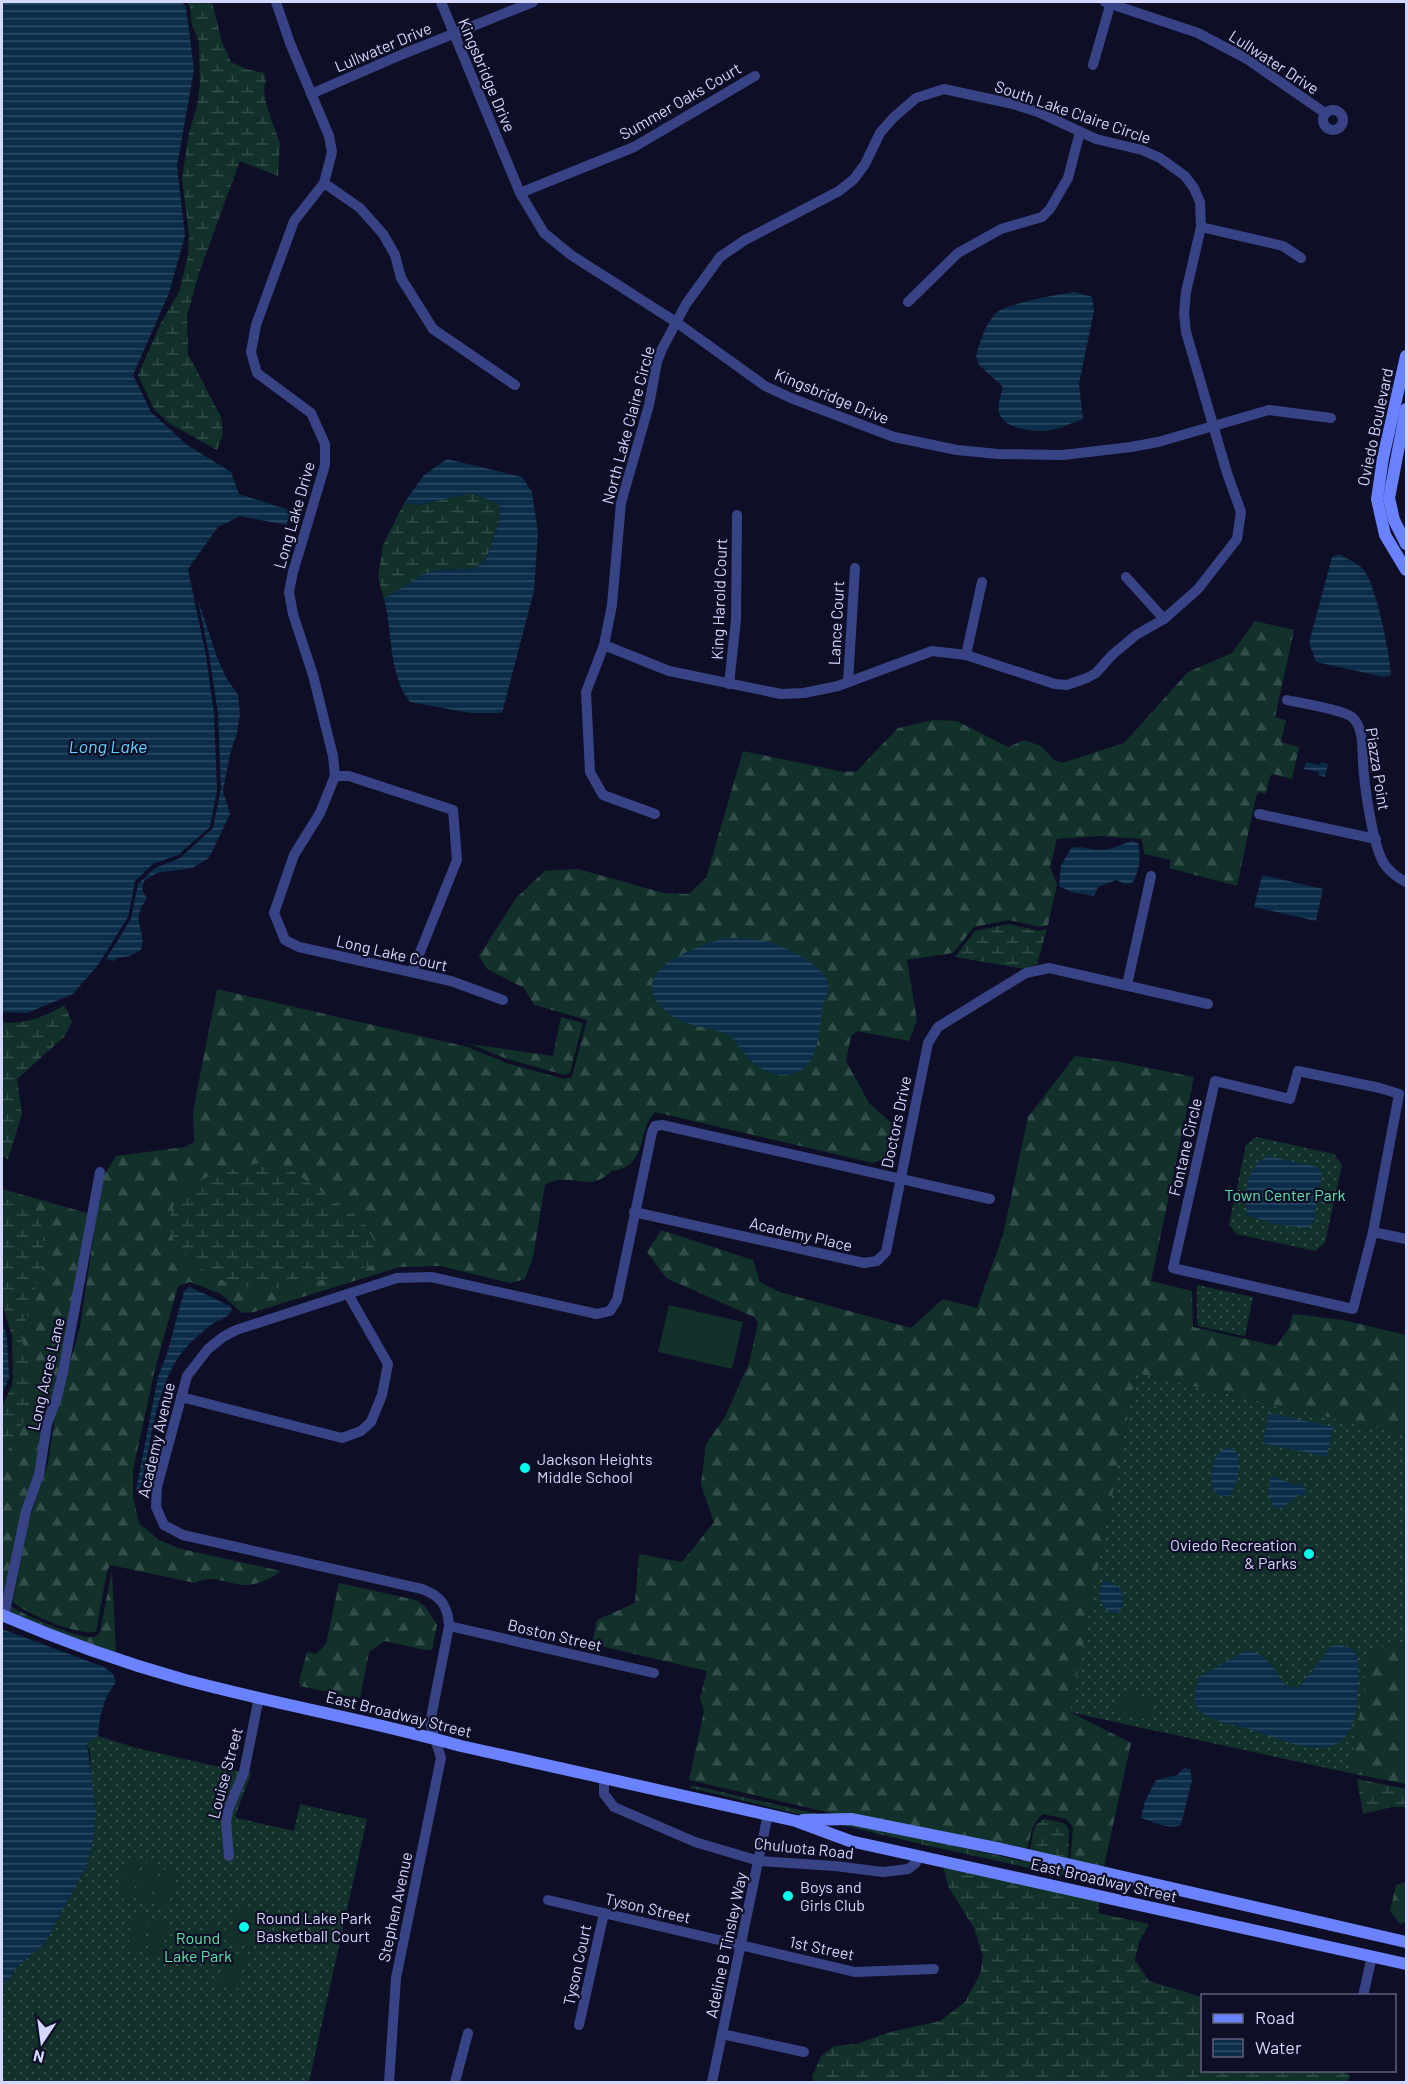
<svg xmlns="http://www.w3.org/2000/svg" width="1408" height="2084" font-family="Barlow,sans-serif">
<defs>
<pattern id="grass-dots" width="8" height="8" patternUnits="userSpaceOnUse" patternTransform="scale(1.5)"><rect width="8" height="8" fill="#11312a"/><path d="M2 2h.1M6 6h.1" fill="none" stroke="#334e4a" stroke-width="1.8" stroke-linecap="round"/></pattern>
<pattern id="forest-firs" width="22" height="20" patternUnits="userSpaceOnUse" patternTransform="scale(1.5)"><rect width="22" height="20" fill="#11312a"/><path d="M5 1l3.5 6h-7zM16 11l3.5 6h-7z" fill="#334e4a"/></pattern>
<pattern id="wetland-marsh" width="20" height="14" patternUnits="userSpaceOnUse" patternTransform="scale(1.5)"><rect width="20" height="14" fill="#11312a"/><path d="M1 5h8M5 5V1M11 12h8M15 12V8" fill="none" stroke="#334e4a"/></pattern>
<pattern id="water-rules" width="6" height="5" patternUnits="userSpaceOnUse" patternTransform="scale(1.5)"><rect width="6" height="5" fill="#0b2d49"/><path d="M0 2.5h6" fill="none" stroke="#2e4b64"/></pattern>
</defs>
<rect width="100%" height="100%" fill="#0e0f26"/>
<g fill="url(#grass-dots)">
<polygon points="1256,1137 1334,1154 1342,1165 1325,1243 1315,1251 1236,1234 1229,1224 1246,1145"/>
<path d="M1197,1285L1253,1297L1245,1336L1198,1326C1196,1311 1197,1299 1197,1285Z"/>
<polygon points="1136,1373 1406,1435 1406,1641 1370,1651 1350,1773 1069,1712"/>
<polygon points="98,1736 136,1748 251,1774 235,1816 237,1818 294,1831 300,1804 367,1819 309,2082 2,2082 2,1988 19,1965 45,1943 86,1867 93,1842 90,1753 87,1743"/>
</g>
<g fill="url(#forest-firs)">
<path d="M1255,621L1294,630L1275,717L1286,720L1281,742L1299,747L1292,779L1273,774L1270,776L1266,794L1259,792L1256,797L1237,886L1169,868L1171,860L1144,854L1142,839L1099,836L1057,839L1050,867L1057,884L1048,925L1040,927L1009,920L974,927L953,953L907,960L917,1020L909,1041L857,1031L851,1036L846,1061L869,1103L897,1128L890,1156L873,1163L655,1112C636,1132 649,1167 611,1171C593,1190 580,1178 559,1180C555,1180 549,1183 545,1185L533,1257L525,1279L510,1283L440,1266L400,1267L254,1312L242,1313L221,1294L190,1282L178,1286L155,1369L133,1470V1497L139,1523L159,1540L181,1549L281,1571C273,1578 257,1585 246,1585C227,1585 215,1573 195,1583L110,1565L107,1571L96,1632C80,1636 26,1614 13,1602L28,1523L48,1463L55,1416L80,1327L102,1179L116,1156L185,1147L194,1142L193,1111L217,989L468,1047L506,1063L564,1079L572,1077L587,1020L534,1005L524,988L487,969L479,956L516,898L545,871L578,869L664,893L689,894L706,878L743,751L844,772L857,771L898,728L933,720L957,721L1008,747L1024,740L1041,746L1053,759L1062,763L1124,743L1188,672L1232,653Z"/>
<polygon points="561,1017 583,1023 570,1073 565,1075 507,1059 470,1044 553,1056"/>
<path d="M1075,1056L1120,1062L1194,1077L1151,1281L1192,1291L1193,1327L1276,1346L1288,1330L1293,1314L1343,1320L1406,1335V1435L1136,1373L1070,1712L1131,1743L1103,1871L1070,1864L1073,1827L1066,1819L1043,1814C1026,1829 1034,1840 1022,1857L689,1780L704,1711L700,1698L707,1671L592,1644L597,1620L635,1603L639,1554L682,1562L714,1522L701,1485L706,1444L725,1417L749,1363L758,1323L754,1317L666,1278L647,1252L661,1230L753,1260L760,1282L780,1292L911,1328L943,1299L977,1308L1003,1235L1028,1117Z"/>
<polygon points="2,1189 87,1213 71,1311 39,1459 2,1608 2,1458 16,1438 32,1373 22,1342 29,1303 41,1276 8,1200 2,1197"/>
<path d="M112,1570L116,1653L10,1613L11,1606C22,1615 79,1639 92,1637C98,1636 97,1636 100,1632Z"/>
<polygon points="339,1583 416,1600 425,1606 437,1625 432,1650 425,1650 385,1641 369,1652 360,1698 355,1698 300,1686 299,1682 307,1652 316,1654 326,1644"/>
<polygon points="1406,1641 1406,1784 1350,1773 1370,1650"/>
<polygon points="1406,1882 1406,1922 1400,1924 1390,1911 1396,1885"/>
</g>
<g fill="url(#wetland-marsh)">
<polygon points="187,2 212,2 222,42 231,62 246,69 264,73 266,80 264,89 266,104 280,144 278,176 240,161 199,273 187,316 188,354 221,417 223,434 217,450 170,424 154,409 138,375 161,323 179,292 188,256 189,235 182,179 189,132 197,106 200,84 199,42 192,25 190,7"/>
<polygon points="471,493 499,504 500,519 486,560 475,569 437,570 422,575 384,599 378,577 383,545 404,503 419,505"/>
<polygon points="1009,924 1039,931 1047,929 1037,964 1025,969 955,957 975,931"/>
<path d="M64,1005L72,1022L64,1037L17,1079L22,1114L8,1159L2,1157V1022C20,1026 48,1016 64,1005Z"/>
<path d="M264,1162L287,1167L362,1220L377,1245L376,1264C332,1277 282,1296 237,1285C212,1280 170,1252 169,1224C168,1221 171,1215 172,1211C173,1207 174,1202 177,1198C197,1174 235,1169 264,1162Z"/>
<polygon points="2,1197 25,1208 41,1220 45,1254 41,1276 29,1303 22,1342 32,1373 24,1420 16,1438 2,1458 2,1407 12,1385 13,1377 12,1336 2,1303"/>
<polygon points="1357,1779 1406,1789 1406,1807 1392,1807 1363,1814"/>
<path d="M691,1785L1021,1861C1035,1853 1029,1838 1036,1825C1038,1823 1041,1821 1044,1819L1064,1823L1069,1829L1068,1867L1078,1873L1104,1875L1102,1884L916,1843L691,1788Z"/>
<polygon points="941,1858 1101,1894 1098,1913 1149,1924 1139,1942 1135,1960 1149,1981 1202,1997 1202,2070 1338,2070 1350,2075 1348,2082 814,2082 812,2077 821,2056 834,2046 857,2044 890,2032 940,2021 965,2002 980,1974 983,1956 974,1928 948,1886"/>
</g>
<g fill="#11312a">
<polygon points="669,1305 743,1322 732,1369 658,1352"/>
<polygon points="1122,1691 1155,1699 1149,1720 1116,1711"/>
<polygon points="129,1858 137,1860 136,1865 139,1866 133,1895 129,1895 128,1900 121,1898 122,1893 119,1893 125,1863 128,1863"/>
<polygon points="147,1862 155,1864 154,1869 157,1869 151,1899 148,1899 147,1904 139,1902 140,1897 137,1896 143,1866 146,1867"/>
<polygon points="166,1866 174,1868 173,1872 176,1873 169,1903 166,1903 165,1908 158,1906 159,1901 155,1900 162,1870 165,1871"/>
<polygon points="238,1906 260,1913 251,1947 228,1941"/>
<polygon points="139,1913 146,1915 145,1920 148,1921 142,1951 139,1950 138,1955 130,1953 131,1948 128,1948 134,1918 138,1918"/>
<polygon points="158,1918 165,1919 164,1924 168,1925 161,1955 158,1954 157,1959 149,1957 150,1953 147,1952 154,1922 157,1922"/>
<polygon points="212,1926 225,1929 216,1964 203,1961"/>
<polygon points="227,1952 246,1957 237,1989 218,1984"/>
</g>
<g fill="url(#water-rules)">
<polygon points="2,2 182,2 186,7 194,70 177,166 185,236 169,293 133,375 151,412 187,445 231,472 239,494 292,511 286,525 240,516 218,527 188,569 206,656 214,713 217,790 210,827 178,855 153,864 135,881 128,917 98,965 73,994 27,1013 2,1012"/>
<path d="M1074,292L1092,297L1094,311L1079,384L1083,419C1074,422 1065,426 1056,429C1041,433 1007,431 1000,415C996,406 1001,396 1003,387L979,365L976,356C980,341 985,325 996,313C1005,304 1059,294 1074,292Z"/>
<path d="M447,459L522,477L532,492L538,532L534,591L502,713H470L410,702C388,674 393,632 384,599L422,575L437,570L475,569L486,560L500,519L499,504L471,493L419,505L404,503L424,475Z"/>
<path d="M1339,554C1346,558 1357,563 1363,569C1376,584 1390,654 1391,675L1384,677L1316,662L1309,643L1332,557Z"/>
<path d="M198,600L218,660L227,679L238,695L240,713L237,734L230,754L223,791L230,814L209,858L192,868L157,873L144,881L142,891L147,898C128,924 148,928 141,950L130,956L117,958L114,961L106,959L131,919L138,884L155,868L180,858L213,828L221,789L218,713L209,655Z"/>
<polygon points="1306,762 1320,765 1321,762 1328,764 1325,777 1318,775 1319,772 1304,769"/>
<path d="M1132,841L1138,843C1141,856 1140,872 1132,883L1125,884L1116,880L1098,887L1094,896L1071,892L1059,886L1061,865L1071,848C1082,845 1089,850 1100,850C1111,850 1121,844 1132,841Z"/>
<polygon points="1262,875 1323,889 1316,921 1254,907"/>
<path d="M725,938C736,938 749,938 761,940C780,944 823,963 828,983C830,992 824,1001 822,1010C820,1025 819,1039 814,1054C810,1064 802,1072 791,1074C770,1078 754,1067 742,1050C737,1044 734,1038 726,1034C709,1026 692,1028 675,1018C668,1014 663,1009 658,1003C631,968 702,944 725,938Z"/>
<path d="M1269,1156L1318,1167L1322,1172L1314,1221L1308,1228L1275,1224L1247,1215C1244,1194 1246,1165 1269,1156Z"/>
<path d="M190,1287L230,1306L232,1310C228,1318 221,1319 214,1323C201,1332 189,1343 180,1355C153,1394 152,1445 140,1489L136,1490L158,1377L167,1354L184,1291Z"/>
<polygon points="2,1318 7,1338 9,1378 2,1394"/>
<polygon points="1269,1413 1333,1427 1327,1457 1263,1443"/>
<path d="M1230,1448L1235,1450C1243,1461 1237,1485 1230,1496C1203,1499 1210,1462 1221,1450Z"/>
<polygon points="1273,1476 1296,1485 1304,1484 1306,1494 1298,1496 1280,1509 1274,1508 1268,1494 1270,1479"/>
<path d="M1104,1581L1112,1583L1121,1589L1123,1606L1118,1613L1109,1612C1100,1603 1095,1592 1104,1581Z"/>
<polygon points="2,1629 104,1667 113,1674 116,1682 106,1698 100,1717 98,1736 87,1743 96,1811 93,1842 86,1867 45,1943 19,1965 2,1988"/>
<path d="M1340,1645L1353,1649C1362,1665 1358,1682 1357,1699C1353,1774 1294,1744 1249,1729C1233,1724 1208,1722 1198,1708C1191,1700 1197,1686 1199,1677L1245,1651C1266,1650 1275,1671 1286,1686L1296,1688L1300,1686L1331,1646Z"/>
<path d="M1184,1768L1190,1769L1192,1780L1181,1825C1169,1830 1153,1822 1141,1818L1145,1801L1156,1780L1177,1775Z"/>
</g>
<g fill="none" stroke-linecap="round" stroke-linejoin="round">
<g stroke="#384386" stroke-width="10">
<polyline points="276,2 290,43 329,136 332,152 324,183 294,221 256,325 251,352 257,373 311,413 325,444 325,465 293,572 289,592 293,614 313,675 333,756 335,776 320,813 294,855 274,913 285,940 299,947 451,981 503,1000"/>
<polyline points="441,2 520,193 544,233 571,255 676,322 765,386 791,398 894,437 957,450 998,454 1063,455 1131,447 1158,442 1269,410 1331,418"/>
<polyline points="1105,2 1198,33 1247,59 1325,113"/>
<polyline points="1093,65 1111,2"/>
<polyline points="311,94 403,54 533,2"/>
<circle cx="1333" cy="120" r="10"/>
<polyline points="324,183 360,208 383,234 395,255 401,278 433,329 515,385"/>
<polyline points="520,193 634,147 755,76"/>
<polyline points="1201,227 1283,246 1301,258"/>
<polyline points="908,302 958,253 1001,229 1042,217 1050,209 1068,178 1080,132"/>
<polyline points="1126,577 1164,619"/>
<polyline points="604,645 669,671 781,694 804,693 838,686 932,651 966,655 1055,684 1067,685 1087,678 1096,673 1112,655 1136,635 1164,619 1198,589 1237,539 1241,512 1227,473 1186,332 1184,313 1186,292 1201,227 1200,202 1194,188 1185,176 1160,158 1142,150 1096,139 1038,112 1013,104 944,89 916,98 893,118 880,133 865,164 854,179 839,191 745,240 720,257 686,304 662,349 657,362 649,405 621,503 612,605 604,645 586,692 590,772 603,795 655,814"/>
<polyline points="966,655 982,582"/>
<polyline points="848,681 855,568"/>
<polyline points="729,684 736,620 737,515"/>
<path d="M1287,700C1300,703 1345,710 1353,718C1364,729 1362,748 1363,762C1364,784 1373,849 1385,865C1391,873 1398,878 1406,882"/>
<polyline points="335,776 349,776 453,810 457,860 412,972"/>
<polyline points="1259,814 1376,839"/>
<polyline points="1127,985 1151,876"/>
<polygon points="1298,1071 1380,1088 1399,1094 1373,1232 1353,1309 1173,1268 1215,1081 1290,1099"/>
<polyline points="634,1212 864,1263 877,1261 886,1252 928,1043 938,1027 1026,973 1049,968 1208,1004"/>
<polyline points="1373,1232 1406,1239"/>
<polyline points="181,1397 342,1438 361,1431 371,1422 382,1395 388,1364 348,1294"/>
<polyline points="4,1616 26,1511 39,1475 47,1424 57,1397 63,1372 100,1172"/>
<polyline points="449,1626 654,1673"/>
<polyline points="604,1777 604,1794 614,1807 695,1842 759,1861 835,1866 883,1872 908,1869 916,1863 918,1856"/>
<polyline points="229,1856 226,1823 228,1810 244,1772 259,1697"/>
<polyline points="548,1900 855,1972 934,1969"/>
<polyline points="1363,1996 1372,1956"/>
<polyline points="579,2025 604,1913"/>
<polyline points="722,2034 804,2052"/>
<path d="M389,2082L396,1978L441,1758L430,1723L449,1626C448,1606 441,1596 422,1589L183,1535L164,1525L156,1507L157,1487L187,1376L208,1349L223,1337L236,1330L397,1278L431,1277L597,1314L610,1311L617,1300L652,1132L655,1126L662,1125L990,1199"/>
<polyline points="455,2082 468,2033"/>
<polyline points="712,2082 768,1814"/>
</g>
<g stroke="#6b82ff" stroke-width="12">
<polyline points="1406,356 1383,458 1377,499 1385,535 1406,570"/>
<polyline points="1406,409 1389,498 1394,520 1406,544"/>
<path d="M2,1615C60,1640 121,1662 182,1679C274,1704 369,1720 461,1746L796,1821L850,1841L1406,1964"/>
<polyline points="803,1820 851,1819 1001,1849 1406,1942"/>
</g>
</g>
<g fill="#00ffeb" stroke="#0e0f26" stroke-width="2">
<circle cx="525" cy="1468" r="6"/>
<circle cx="1309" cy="1554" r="6"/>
<circle cx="788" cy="1896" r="6"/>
<circle cx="244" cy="1927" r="6"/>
</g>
<g text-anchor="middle" stroke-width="4.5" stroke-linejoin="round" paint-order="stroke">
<g font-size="16" fill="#d4d7ff" stroke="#0e0f26">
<text transform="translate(383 47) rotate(-23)" y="6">Lullwater Drive</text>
<text transform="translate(1274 62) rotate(33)" y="6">Lullwater Drive</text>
<text transform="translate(487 75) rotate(67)" y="6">Kingsbridge Drive</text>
<text transform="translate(680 101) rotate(-30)" y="6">Summer Oaks Court</text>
<text transform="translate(1073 112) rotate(19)" y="6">South Lake Claire Circle</text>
<text transform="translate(832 396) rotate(22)" y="6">Kingsbridge Drive</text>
<text transform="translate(628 425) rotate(-75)" y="6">North Lake Claire Circle</text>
<text transform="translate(1375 427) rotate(-78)" y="6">Oviedo Boulevard</text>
<text transform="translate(294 515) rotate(-74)" y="6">Long Lake Drive</text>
<text transform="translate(719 599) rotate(-88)" y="6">King Harold Court</text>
<text transform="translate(836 623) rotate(-87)" y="6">Lance Court</text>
<text transform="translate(1378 769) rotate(81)" y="6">Piazza Point</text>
<text transform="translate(392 953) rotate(13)" y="6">Long Lake Court</text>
<text transform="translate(896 1122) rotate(-78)" y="6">Doctors Drive</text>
<text transform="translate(1185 1147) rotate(-77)" y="6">Fontane Circle</text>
<text transform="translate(801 1234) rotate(13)" y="6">Academy Place</text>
<text transform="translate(46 1374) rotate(-77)" y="6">Long Acres Lane</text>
<text transform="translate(156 1440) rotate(-77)" y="6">Academy Avenue</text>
<text transform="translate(555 1635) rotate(13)" y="6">Boston Street</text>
<text transform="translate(399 1714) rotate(14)" y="6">East Broadway Street</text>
<text transform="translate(225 1773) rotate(-75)" y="6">Louise Street</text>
<text transform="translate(804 1848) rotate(6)" y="6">Chuluota Road</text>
<text transform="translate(1104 1880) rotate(13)" y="6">East Broadway Street</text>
<text transform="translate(395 1907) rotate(-78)" y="6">Stephen Avenue</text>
<text transform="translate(648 1908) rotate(13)" y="6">Tyson Street</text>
<text transform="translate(726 1945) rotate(-78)" y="6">Adeline B Tinsley Way</text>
<text transform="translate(822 1948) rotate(12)" y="6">1st Street</text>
<text transform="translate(577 1965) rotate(-78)" y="6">Tyson Court</text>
</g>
<g font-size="16" fill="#5ce3a9" stroke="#0e0f26">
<text x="1285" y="1201">Town Center Park</text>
<text x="198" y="1944">Round<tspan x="198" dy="18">Lake Park</tspan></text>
</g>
<g font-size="16" fill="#d4d7ff" stroke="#0e0f26" text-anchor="start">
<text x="537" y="1465">Jackson Heights<tspan x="537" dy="18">Middle School</tspan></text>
<text x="1297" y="1551" text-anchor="end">Oviedo Recreation<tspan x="1297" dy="18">&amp; Parks</tspan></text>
<text x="800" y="1893">Boys and<tspan x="800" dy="18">Girls Club</tspan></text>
<text x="256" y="1924">Round Lake Park<tspan x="256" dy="18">Basketball Court</tspan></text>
</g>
<g font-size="18" font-style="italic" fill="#62d2ff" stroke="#0e0f26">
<text x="108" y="753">Long Lake</text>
</g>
</g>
<rect width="1408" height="2084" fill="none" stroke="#d4d7ff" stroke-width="6"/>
<rect x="1201" y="1994" width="195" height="78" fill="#0e0f26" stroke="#5d5f7d" stroke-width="1.5"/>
<rect x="1213" y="2014" width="30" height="9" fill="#6b82ff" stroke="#5d5f7d" stroke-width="1.5"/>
<text x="1255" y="2024" font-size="18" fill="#d4d7ff">Road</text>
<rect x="1213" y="2039" width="30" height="18" fill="url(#water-rules)" stroke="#5d5f7d" stroke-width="1.5"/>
<text x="1255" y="2054" font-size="18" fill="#d4d7ff">Water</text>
<g transform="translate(42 2042) rotate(193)" stroke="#0e0f26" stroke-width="4.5" paint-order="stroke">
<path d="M0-4.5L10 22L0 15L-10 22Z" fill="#d4d7ff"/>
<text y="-9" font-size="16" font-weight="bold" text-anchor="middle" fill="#d4d7ff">N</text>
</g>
</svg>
